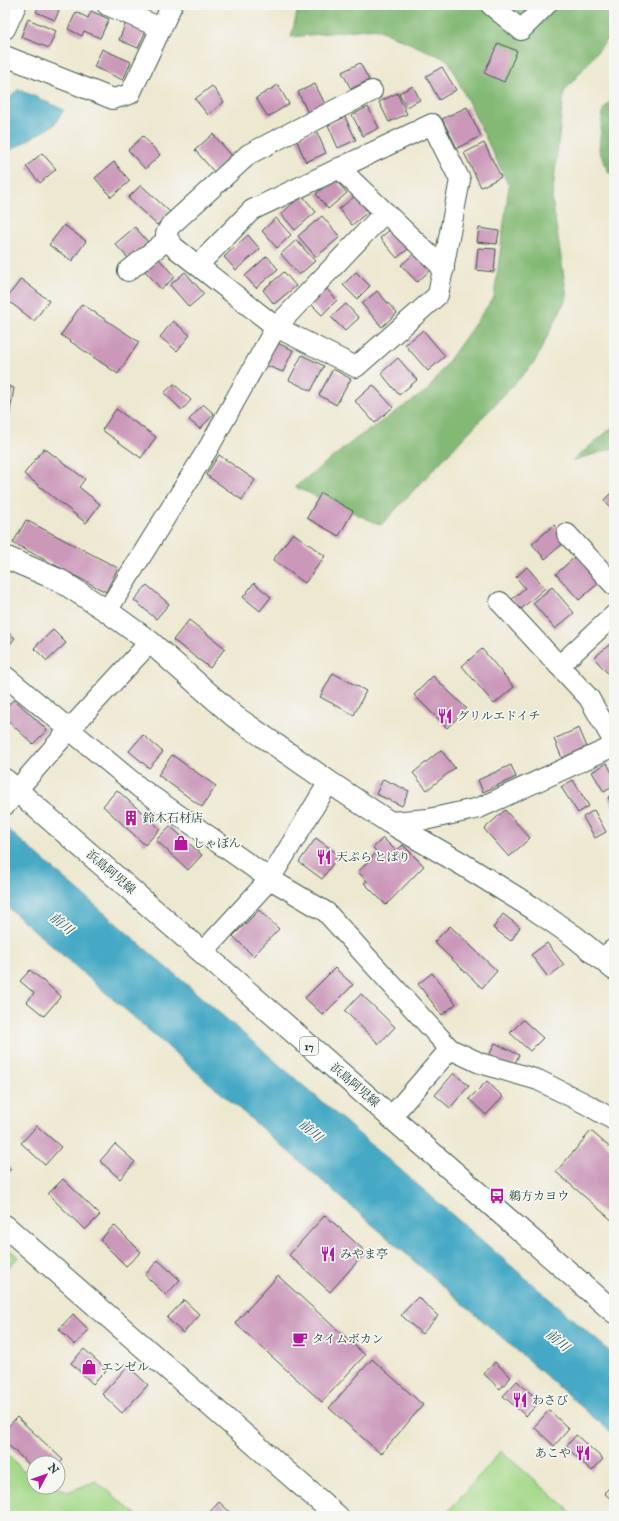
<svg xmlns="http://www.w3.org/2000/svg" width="619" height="1521" font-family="'IM FELL English','Noto Serif JP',serif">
<rect width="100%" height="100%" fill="#f6f6f2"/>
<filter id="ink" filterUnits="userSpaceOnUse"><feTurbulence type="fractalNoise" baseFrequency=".025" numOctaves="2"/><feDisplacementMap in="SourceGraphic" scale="8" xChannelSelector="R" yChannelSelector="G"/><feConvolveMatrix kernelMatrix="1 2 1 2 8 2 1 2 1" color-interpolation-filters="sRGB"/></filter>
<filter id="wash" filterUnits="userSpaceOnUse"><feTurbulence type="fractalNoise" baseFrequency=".012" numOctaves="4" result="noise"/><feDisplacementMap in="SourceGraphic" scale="16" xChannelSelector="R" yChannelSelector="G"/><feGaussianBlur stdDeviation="0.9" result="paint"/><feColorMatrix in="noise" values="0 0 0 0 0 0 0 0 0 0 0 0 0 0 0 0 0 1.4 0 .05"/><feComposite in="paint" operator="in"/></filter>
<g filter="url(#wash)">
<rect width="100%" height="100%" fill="#ede8d0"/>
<g fill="#a4d989" stroke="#628b5e">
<polygon points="5,1246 18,1257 5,1272"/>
<polygon points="5,1450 22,1470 34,1475 34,1487 58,1487 68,1492 96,1481 138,1516 5,1516"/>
<polygon points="501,1451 571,1512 568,1516 444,1516"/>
</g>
<g fill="#83b975" stroke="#517b54">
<polygon points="299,5 614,5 614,33 611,35 564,92 552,199 567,297 534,363 381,525 295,487 357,438 428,390 494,297 509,186 448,60 375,28 291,37"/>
<polygon points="614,97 614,174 609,173 599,150 603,110"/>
<polygon points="614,426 614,448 572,461"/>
</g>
<g fill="#45a9c5" stroke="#32737c">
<path d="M19,89L64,110L54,125L11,150L8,155L5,154C5,134 0,102 19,89Z"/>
<polygon points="5,827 614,1355 614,1435 5,905"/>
</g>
<g id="blocks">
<g fill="#cb98ba">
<polygon points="39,5 61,5 55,20 36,12"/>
<polygon points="91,11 109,19 100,38 84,31 82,36 68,29 76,12 88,18"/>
<polygon points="28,19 56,31 49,48 21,37"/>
<polygon points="126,22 146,31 138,48 119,40"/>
<polygon points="498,43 517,51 504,82 484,73"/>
<polygon points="102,49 131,62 123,80 94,67"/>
<polygon points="360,63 369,80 351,89 342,72"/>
<polygon points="442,67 456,90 439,100 426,76"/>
<polygon points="315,84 325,104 308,113 298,92"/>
<polygon points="278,85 289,104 268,117 256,98"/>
<polygon points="212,86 224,102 208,115 195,99"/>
<polygon points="413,86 420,100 406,107 399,93"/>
<polygon points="397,93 407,114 389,122 379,102"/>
<polygon points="368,107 379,128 363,136 352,115"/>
<polygon points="467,107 481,136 457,148 442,119"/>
<polygon points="345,117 356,140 338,148 328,125"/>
<polygon points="316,130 326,153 306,162 296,139"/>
<polygon points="213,134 233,157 215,173 195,150"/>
<polygon points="143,136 160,155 145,169 128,150"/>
<polygon points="484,143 501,177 481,187 464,153"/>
<polygon points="42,153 56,169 40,183 26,167"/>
<polygon points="114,162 130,181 111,197 95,178"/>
<polygon points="334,178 347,193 328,209 316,194"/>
<polygon points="141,185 170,212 157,225 128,198"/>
<polygon points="302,195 316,212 295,230 281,214"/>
<polygon points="355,196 368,212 352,225 339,209"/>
<polygon points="322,216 340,237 316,257 298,236"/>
<polygon points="276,218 291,235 277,248 262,231"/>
<polygon points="64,225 86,241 72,261 49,245"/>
<polygon points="135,227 148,242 128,258 115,244"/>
<polygon points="479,228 499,231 497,244 477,242"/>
<polygon points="391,229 408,249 397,258 380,238"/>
<polygon points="248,235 260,249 236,270 224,257"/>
<polygon points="296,240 315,261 299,275 281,254"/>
<polygon points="478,248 496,249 494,272 476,270"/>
<polygon points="416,252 432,269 417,282 401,265"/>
<polygon points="267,256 278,269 256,288 245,276"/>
<polygon points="159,259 175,277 161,289 145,271"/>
<polygon points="185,272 204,294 189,307 170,285"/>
<polygon points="284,272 296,286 274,304 263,290"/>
<polygon points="356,272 370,286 357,299 343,285"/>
<polygon points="21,279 49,301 34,321 6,299"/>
<polygon points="325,287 337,300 322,315 309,302"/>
<polygon points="377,291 397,313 382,327 362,304"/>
<polygon points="82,304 139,342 118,374 61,335"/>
<polygon points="346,304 359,318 345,331 331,317"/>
<polygon points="173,321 190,335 177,351 160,337"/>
<polygon points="423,330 445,356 428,371 405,345"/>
<polygon points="275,342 293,350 283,372 265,365"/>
<polygon points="302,355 324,366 311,391 289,380"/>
<polygon points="398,358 417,380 399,395 381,373"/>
<polygon points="333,369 351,379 336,405 319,395"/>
<polygon points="174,384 191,400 182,410 164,393"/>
<polygon points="373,385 393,407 375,423 355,401"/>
<polygon points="5,386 14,388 6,434 5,434"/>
<polygon points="203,404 214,414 200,429 189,420"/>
<polygon points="116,409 156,437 141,458 102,430"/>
<polygon points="44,448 85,479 79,487 100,504 86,523 24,474"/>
<polygon points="219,455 255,480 242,500 206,475"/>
<polygon points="614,490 614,512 604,500"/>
<polygon points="321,493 353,511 339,536 307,518"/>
<polygon points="26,520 118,568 106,592 13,543"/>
<polygon points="554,525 567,540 545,559 532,544"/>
<polygon points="293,533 325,556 305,583 273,560"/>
<polygon points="577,555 600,582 579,600 556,574"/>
<polygon points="527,567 545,588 520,610 511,600 525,588 516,577"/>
<polygon points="254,583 271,597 260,611 243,597"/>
<polygon points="147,585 169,604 156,619 134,600"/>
<polygon points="552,587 574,613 555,629 533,603"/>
<polygon points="189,620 225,648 210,668 173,640"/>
<polygon points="5,630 15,638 5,650"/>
<polygon points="53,630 66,643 47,661 34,648"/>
<polygon points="610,644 614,648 614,675 611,677 594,658"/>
<polygon points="482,649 514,687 494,704 462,666"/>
<polygon points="333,673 366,691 354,715 320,697"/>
<polygon points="433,676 467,709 447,728 414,695"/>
<polygon points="14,699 47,730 33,744 5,718 5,709"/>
<polygon points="579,728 587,747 562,758 554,739"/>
<polygon points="143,735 163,752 149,768 129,751"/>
<polygon points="441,750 455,768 427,790 413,773"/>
<polygon points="172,755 216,786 202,807 158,775"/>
<polygon points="607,763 614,777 614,786 604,792 592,772"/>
<polygon points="511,765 516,777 483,792 478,780"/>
<polygon points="383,779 409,791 402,806 376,794"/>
<polygon points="573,780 589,806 578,813 561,787"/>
<polygon points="117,790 160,829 145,845 103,806"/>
<polygon points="614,793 614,809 608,797"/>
<polygon points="505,810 530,838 509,857 484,829"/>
<polygon points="594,810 606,832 595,838 583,817"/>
<polygon points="170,826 202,855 188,870 156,840"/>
<polygon points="316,838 339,855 322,879 299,862"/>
<polygon points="383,838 396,851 403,845 424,866 386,905 364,883 367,881 358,872 377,852 373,848"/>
<polygon points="259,910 279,929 253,956 233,936"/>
<polygon points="503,914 520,927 511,941 493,928"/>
<polygon points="450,926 497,971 482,988 434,942"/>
<polygon points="547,943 564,965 548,977 531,955"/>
<polygon points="335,968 353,985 323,1015 305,998"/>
<polygon points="30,970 61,996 44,1016 27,1002 34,993 20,981"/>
<polygon points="432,973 456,1004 442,1015 418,984"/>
<polygon points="361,994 395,1027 379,1044 345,1011"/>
<polygon points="523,1020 543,1038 530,1051 510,1033"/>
<polygon points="495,1043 519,1055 512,1069 488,1058"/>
<polygon points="454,1073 469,1086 450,1108 435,1095"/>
<polygon points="487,1081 503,1097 486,1115 469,1099"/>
<polygon points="37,1126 61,1147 45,1165 21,1143"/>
<polygon points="591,1131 614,1151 614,1222 556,1172"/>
<polygon points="115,1144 135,1162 120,1179 100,1161"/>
<polygon points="5,1164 11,1169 5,1175"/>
<polygon points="63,1179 100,1215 85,1230 48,1194"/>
<polygon points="325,1215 366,1252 330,1292 289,1255"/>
<polygon points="114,1225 141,1252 126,1266 100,1240"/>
<polygon points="158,1260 180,1280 166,1295 145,1275"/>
<polygon points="278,1276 365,1355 322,1402 235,1323"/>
<polygon points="418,1297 438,1316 422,1334 401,1315"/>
<polygon points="184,1300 200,1315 183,1333 167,1318"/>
<polygon points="73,1314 89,1330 75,1345 59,1329"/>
<polygon points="84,1349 107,1370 93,1384 71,1363"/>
<polygon points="372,1359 423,1405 381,1454 329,1408"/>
<polygon points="495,1362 511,1377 500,1389 484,1374"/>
<polygon points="128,1366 148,1385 122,1413 102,1394"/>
<polygon points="517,1381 540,1402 526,1416 503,1396"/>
<polygon points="549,1410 569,1429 554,1446 534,1427"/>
<polygon points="17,1417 63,1460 58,1465 58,1463 34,1463 34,1469 5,1442 5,1430"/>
<polygon points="576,1435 603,1459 592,1471 566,1447"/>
<polygon points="614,1483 614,1499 613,1501 604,1493"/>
<polygon points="219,1502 234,1516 206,1516"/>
</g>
</g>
</g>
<g filter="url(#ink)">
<use href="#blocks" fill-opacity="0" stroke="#3e574b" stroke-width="1"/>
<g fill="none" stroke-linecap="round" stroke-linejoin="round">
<g stroke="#3e574b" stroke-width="22">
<g id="street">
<polyline points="107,5 161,28"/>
<polyline points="491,5 521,30 546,5"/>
<polyline points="5,29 16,5"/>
<polyline points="5,56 113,99 130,94 172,5"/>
<polyline points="339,168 444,269"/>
<polyline points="168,239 166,234 170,226 249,154 372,91"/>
<polyline points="128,271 168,239 174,247 276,327 356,367 438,295 460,180 432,124 252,210 198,265"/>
<polyline points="567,534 614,585"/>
<polyline points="500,602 589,698 614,742"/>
<polyline points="107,611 209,447 276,327 385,212"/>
<polyline points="559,666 614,615"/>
<polyline points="5,676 140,788 270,879 326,912 450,1049 480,1063 538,1080 586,1104 614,1120"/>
<polyline points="17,790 69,730 150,642"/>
<polyline points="389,822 429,819 479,808 614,746"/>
<polyline points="203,952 270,879 329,782"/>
<polyline points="601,959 614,949"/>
<polyline points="391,1117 450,1049"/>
</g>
</g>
<g stroke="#3e574b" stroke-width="24">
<g id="secondary">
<polyline points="5,557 61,581 107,611 150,642 234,716 329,782 389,822 462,864 533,908 575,937 614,969"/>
<polyline points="5,804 17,790"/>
<polyline points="5,1226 337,1516"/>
</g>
</g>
<g stroke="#3e574b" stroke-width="24">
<polyline id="primary" points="5,780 614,1312"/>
</g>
<use href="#street" stroke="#fff" stroke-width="20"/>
<use href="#secondary" stroke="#fff" stroke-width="22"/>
<use href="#primary" stroke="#fff" stroke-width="22"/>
</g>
</g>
<defs>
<g id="restaurant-bare" transform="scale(1.2)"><path d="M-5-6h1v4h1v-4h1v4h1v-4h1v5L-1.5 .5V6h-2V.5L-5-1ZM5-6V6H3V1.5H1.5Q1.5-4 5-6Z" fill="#b5179e" stroke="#f6f6f2" stroke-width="2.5" paint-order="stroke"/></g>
<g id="building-bare" transform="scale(1.2)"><path d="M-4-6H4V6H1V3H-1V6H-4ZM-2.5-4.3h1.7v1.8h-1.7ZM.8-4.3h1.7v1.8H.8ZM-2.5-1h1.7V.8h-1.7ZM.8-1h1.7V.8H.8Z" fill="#b5179e" stroke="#f6f6f2" stroke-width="2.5" paint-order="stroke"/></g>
<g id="shop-bare" transform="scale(1.2)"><path d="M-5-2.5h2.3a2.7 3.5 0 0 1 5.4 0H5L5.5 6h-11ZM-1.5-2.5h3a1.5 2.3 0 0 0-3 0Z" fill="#b5179e" stroke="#f6f6f2" stroke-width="2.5" paint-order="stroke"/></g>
<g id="bus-bare" transform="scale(1.2)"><path d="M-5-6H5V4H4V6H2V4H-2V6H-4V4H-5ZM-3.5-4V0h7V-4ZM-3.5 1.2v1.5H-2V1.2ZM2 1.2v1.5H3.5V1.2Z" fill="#b5179e" stroke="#f6f6f2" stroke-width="2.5" paint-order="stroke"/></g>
<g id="cafe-bare" transform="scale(1.2)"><path d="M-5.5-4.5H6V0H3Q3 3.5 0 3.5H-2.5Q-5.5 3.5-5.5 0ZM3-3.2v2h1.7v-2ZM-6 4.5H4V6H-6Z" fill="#b5179e" stroke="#f6f6f2" stroke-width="2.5" paint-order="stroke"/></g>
</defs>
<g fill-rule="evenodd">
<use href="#restaurant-bare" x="445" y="716"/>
<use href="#building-bare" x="131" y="818"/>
<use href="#shop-bare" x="181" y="843"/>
<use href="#restaurant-bare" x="324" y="857"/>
<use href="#bus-bare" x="497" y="1196"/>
<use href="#restaurant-bare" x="328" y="1254"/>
<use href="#cafe-bare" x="300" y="1339"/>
<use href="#shop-bare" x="89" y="1367"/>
<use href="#restaurant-bare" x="520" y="1400"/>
<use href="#restaurant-bare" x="583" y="1453"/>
</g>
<g text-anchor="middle" stroke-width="3.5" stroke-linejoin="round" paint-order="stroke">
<rect fill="#f6f6f2" stroke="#60746d" stroke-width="1" x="300" y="1037" width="18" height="18" rx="3"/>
<g font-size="11" font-weight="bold" fill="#1f3d34">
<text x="309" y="1050">17</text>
</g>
<g font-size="12" fill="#1f3d34" stroke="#f6f6f2" text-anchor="start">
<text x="457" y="720">グリルエドイチ</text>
<text x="143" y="822">鈴木石材店</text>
<text x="193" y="847">しゃぼん</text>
<text x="336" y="861">天ぷら とばり</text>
<text x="509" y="1200">鵜方カヨウ</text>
<text x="340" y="1258">みやま亭</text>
<text x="312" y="1343">タイムボカン</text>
<text x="101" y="1371">エンゼル</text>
<text x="532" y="1404">わさび</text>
<text x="571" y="1457" text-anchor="end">あこや</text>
</g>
<g font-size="12" fill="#1f3d34" stroke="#f6f6f2">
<text transform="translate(111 872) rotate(41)" y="4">浜島阿児線</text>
<text transform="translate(355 1085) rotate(41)" y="4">浜島阿児線</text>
</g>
<g font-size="13" font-style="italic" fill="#2a5d60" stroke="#f6f6f2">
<text transform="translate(62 923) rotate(39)" y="5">前川</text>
<text transform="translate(311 1130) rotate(40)" y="5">前川</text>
<text transform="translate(558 1340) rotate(40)" y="5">前川</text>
</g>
</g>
<rect width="619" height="1521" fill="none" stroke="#f6f6f2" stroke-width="20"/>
<g transform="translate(46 1475) rotate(49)"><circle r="19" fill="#f6f6f2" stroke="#a0aca6"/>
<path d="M0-3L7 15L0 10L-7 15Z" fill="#b5179e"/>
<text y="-6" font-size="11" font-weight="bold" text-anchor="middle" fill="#1f3d34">N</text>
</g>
</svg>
